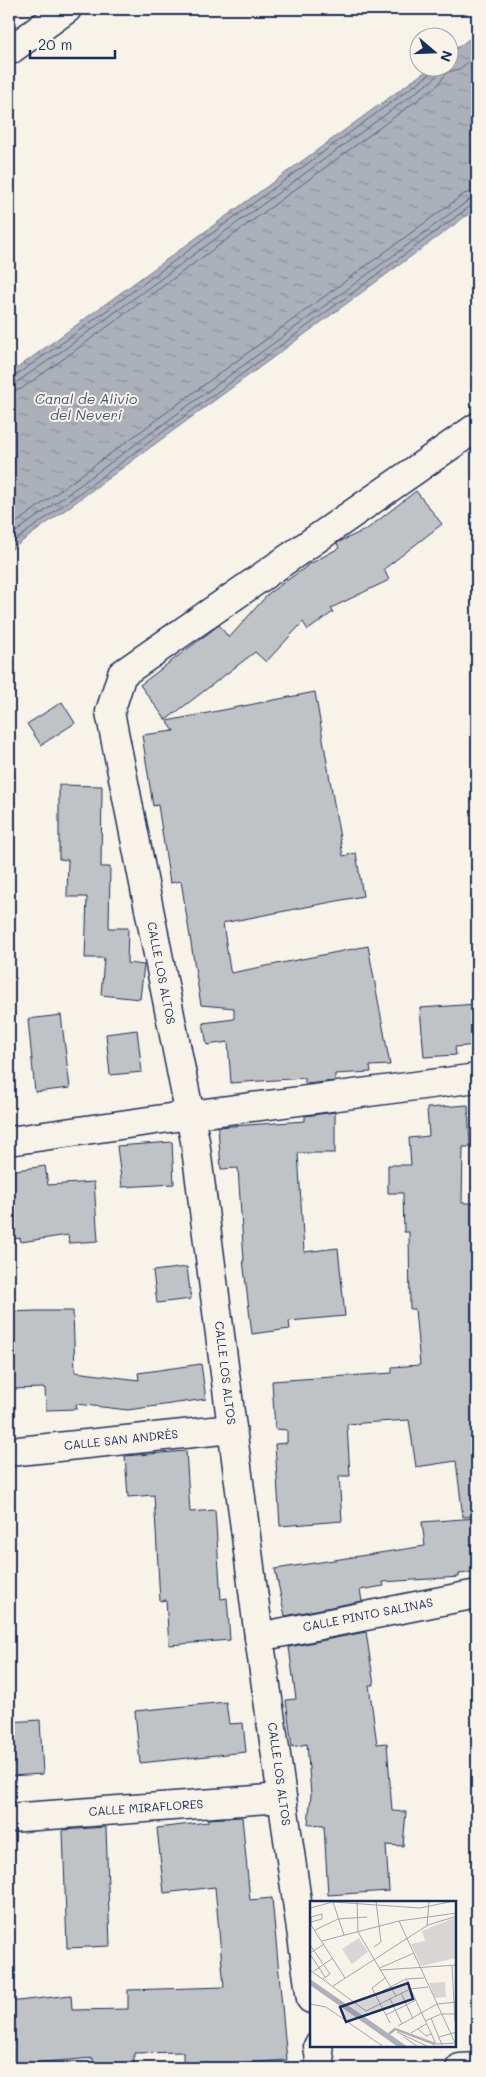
<svg xmlns="http://www.w3.org/2000/svg" width="486" height="2077" font-family="Mali,sans-serif">
<defs>
<pattern id="water-ripples" width="26" height="14" patternUnits="userSpaceOnUse" patternTransform="scale(1.25)"><rect width="26" height="14" fill="#acb0b9"/><path d="M2 4q2-2 4 0t4 0M15 11q2-2 4 0t4 0" fill="none" stroke="#8b909a"/></pattern>
</defs>
<rect width="100%" height="100%" fill="#f7f3e8"/>
<filter id="ink" filterUnits="userSpaceOnUse"><feTurbulence type="fractalNoise" baseFrequency=".02" numOctaves="2"/><feDisplacementMap in="SourceGraphic" scale="10" xChannelSelector="R" yChannelSelector="G"/><feConvolveMatrix kernelMatrix="1 2 1 2 8 2 1 2 1" color-interpolation-filters="sRGB"/></filter>
<g filter="url(#ink)">
<polygon fill="url(#water-ripples)" stroke="#727c95" points="477,33 477,208 9,551 9,374 430,68 448,68 449,54"/>
<g fill="none" stroke-linecap="round" stroke-linejoin="round">
<g stroke="#556382" stroke-width="1">
<polyline points="9,378 13,377 58,346 430,74 432,68"/>
<polyline points="9,384 17,382 62,351 434,79 438,74 439,68"/>
<polyline points="9,392 21,389 66,357 438,85 447,72 459,69 477,56"/>
<polyline points="9,528 464,194 477,190"/>
<polyline points="9,537 469,200 477,198"/>
<polyline points="9,545 472,205 477,204"/>
</g>
</g>
<g fill="#c0c3c5" stroke="#1b2f5e">
<polygon points="416,491 442,524 384,569 389,580 331,608 333,612 308,630 303,622 266,662 255,652 166,720 140,685 219,625 229,638 269,593 306,567 306,566 339,548 337,543 339,542 367,529"/>
<polygon points="315,692 343,856 356,853 363,896 223,923 230,970 231,973 368,946 390,1065 370,1066 371,1072 335,1074 335,1081 305,1084 305,1078 231,1083 228,1042 207,1045 203,1023 234,1019 234,1008 201,1005 181,881 170,883 158,805 153,806 142,735 174,731 167,721"/>
<polygon points="62,702 75,723 41,745 27,724"/>
<polygon points="59,785 102,786 101,867 110,867 109,928 128,928 127,963 144,965 140,999 101,995 104,958 85,958 87,897 67,897 68,860 59,859"/>
<polygon points="477,1004 477,1045 455,1047 456,1055 424,1057 420,1008"/>
<polygon points="61,1015 70,1088 35,1092 28,1019"/>
<polygon points="137,1030 142,1072 110,1075 106,1034"/>
<polygon points="468,1105 470,1147 463,1147 462,1203 477,1203 477,1516 463,1517 456,1461 416,1467 409,1420 347,1424 350,1476 339,1476 342,1521 280,1526 275,1444 287,1443 287,1430 275,1429 272,1381 392,1373 392,1367 420,1365 415,1309 410,1309 409,1232 404,1232 403,1193 388,1193 388,1165 411,1165 409,1138 429,1136 427,1108"/>
<polygon points="335,1112 335,1153 298,1153 304,1252 338,1248 345,1316 289,1321 290,1329 252,1334 243,1260 244,1260 238,1168 221,1169 218,1127 305,1121 305,1116"/>
<polygon points="172,1142 174,1184 122,1187 117,1146"/>
<polygon points="45,1166 48,1185 94,1182 98,1241 69,1243 68,1235 21,1242 20,1238 9,1240 9,1171"/>
<polygon points="187,1267 191,1299 157,1303 153,1271"/>
<polygon points="35,1311 73,1311 75,1372 139,1380 138,1373 201,1364 206,1399 128,1410 76,1404 77,1409 46,1410 45,1388 9,1389 9,1312"/>
<polygon points="186,1451 190,1512 215,1510 221,1599 227,1598 230,1640 169,1645 166,1600 160,1601 154,1495 128,1497 125,1456"/>
<polygon points="477,1518 477,1572 459,1574 459,1577 383,1582 384,1586 360,1590 362,1601 285,1616 275,1569 425,1546 422,1522"/>
<polygon points="366,1632 374,1685 369,1685 377,1744 387,1743 392,1811 406,1812 403,1846 386,1845 389,1891 328,1895 324,1825 308,1824 311,1795 307,1744 292,1747 286,1700 296,1699 289,1647"/>
<polygon points="226,1702 229,1724 243,1723 246,1752 140,1763 135,1711"/>
<polygon points="40,1720 43,1774 9,1776 9,1722"/>
<polygon points="242,1817 250,1900 272,1898 287,2060 238,2064 183,2066 183,2052 134,2053 134,2068 93,2068 93,2058 9,2065 9,2002 71,1995 72,2010 128,2009 128,1990 224,1987 215,1887 164,1893 157,1828 208,1822 208,1819"/>
<polygon points="106,1827 110,1946 67,1948 63,1830"/>
</g>
<g fill="none" stroke-linecap="round" stroke-linejoin="round">
<g stroke="#1b2f5e" stroke-width="31">
<g id="minor">
<polyline points="9,1141 190,1115 477,1078"/>
<polyline points="9,1452 232,1429"/>
<polyline points="259,1637 477,1594"/>
<polyline points="9,1818 282,1798"/>
<polyline points="311,1999 259,1637 195,1141 110,712 122,674 477,427"/>
<polyline points="318,2046 321,2068"/>
<polyline points="460,2068 477,2067"/>
</g>
</g>
<g stroke="#1b2f5e" stroke-width="31">
<polyline id="tertiary" points="9,51 67,9"/>
</g>
<use href="#minor" stroke="#f7f3e8" stroke-width="28"/>
<use href="#tertiary" stroke="#f7f3e8" stroke-width="28"/>
</g>
</g>
<g text-anchor="middle" stroke-width="4" stroke-linejoin="round" paint-order="stroke">
<g font-size="12" fill="#1b2f5e" stroke="#f7f3e8">
<text transform="translate(161 973) rotate(79)" y="4">CALLE LOS ALTOS</text>
<text transform="translate(225 1373) rotate(83)" y="4">CALLE LOS ALTOS</text>
<text transform="translate(121 1440) rotate(-6)" y="4">CALLE SAN ANDRÉS</text>
<text transform="translate(368 1615) rotate(-11)" y="4">CALLE PINTO SALINAS</text>
<text transform="translate(279 1774) rotate(82)" y="4">CALLE LOS ALTOS</text>
<text transform="translate(146 1808) rotate(-4)" y="4">CALLE MIRAFLORES</text>
</g>
<g font-size="14" font-style="italic" fill="#465679" stroke="#f7f3e8">
<text x="86" y="404">Canal de Alivio<tspan x="86" dy="16">del Neverí</tspan></text>
</g>
</g>
<g transform="translate(310 1901)">
<rect width="146" height="146" fill="#f7f3e8"/>
<path d="M49,37L58,51L42,63L32,48Z" fill="#d7d6d4"/>
<path d="M146,16V57L111,65L101,43L115,40L112,30Z" fill="#d7d6d4"/>
<path d="M135,81L136,96L125,97L119,82Z" fill="#d7d6d4"/>
<path d="M0,78L98,146H88L74,136L0,84Z" fill="#acb0b9"/>
<path fill="none" stroke="#acb0b9" stroke-width="2.5" d="M79,133L85,128L125,143"/>
<path fill="none" stroke="#9fa5b1" stroke-width="1" d="M47,0L48,31L86,95M23,1L34,34M0,7L23,1L110,7L144,0M89,20L147,146M1,21L12,18V13L1,16V24L35,77M117,25L119,0M5,29L28,18L57,16M12,40L89,20L147,12M0,44L20,73L13,78M64,46L71,41L66,0M0,52L14,43M0,53L15,76M142,64L145,121M70,67L104,52M0,69L56,110L100,88L118,86M71,69L147,64M4,70L23,57M75,77L62,87L80,122M96,78L126,143L147,142M23,85L118,24L147,15M91,92L103,118M65,94L96,78L114,77M80,98L92,123M0,103L16,106L74,146M76,114L106,99M121,117L132,144M115,120L131,113H144M88,125L127,103L147,101M108,128L116,135L121,133M87,131L119,146M101,132L116,123M94,136L108,146M129,136L147,131"/>
<path fill="#1b2f5e" fill-opacity="0.15" stroke="#1b2f5e" stroke-width="2.5" d="M98,82L103,98L36,121L30,106Z"/>
<rect width="146" height="146" fill="none" stroke="#1b2f5e" stroke-width="2.5"/>
</g>
<rect width="486" height="2077" fill="none" stroke="#f7f3e8" stroke-width="30"/>
<rect x="15" y="15" width="456" height="2047" fill="none" stroke="#1b2f5e" stroke-width="2" filter="url(#ink)"/>
<g transform="translate(434 52) rotate(109)"><circle r="24" fill="#f7f3e8" stroke="#9fa5b1"/>
<path d="M0-4L9 19L0 12L-9 19Z" fill="#1b2f5e"/>
<text y="-8" font-size="14" font-weight="bold" text-anchor="middle" fill="#1b2f5e">N</text>
</g>
<path d="M30 50v8h85v-8" fill="none" stroke="#1b2f5e" stroke-width="2.5"/>
<text x="38" y="50" font-size="15" fill="#1b2f5e" stroke="#f7f3e8" stroke-width="4" paint-order="stroke">20 m</text>
</svg>
